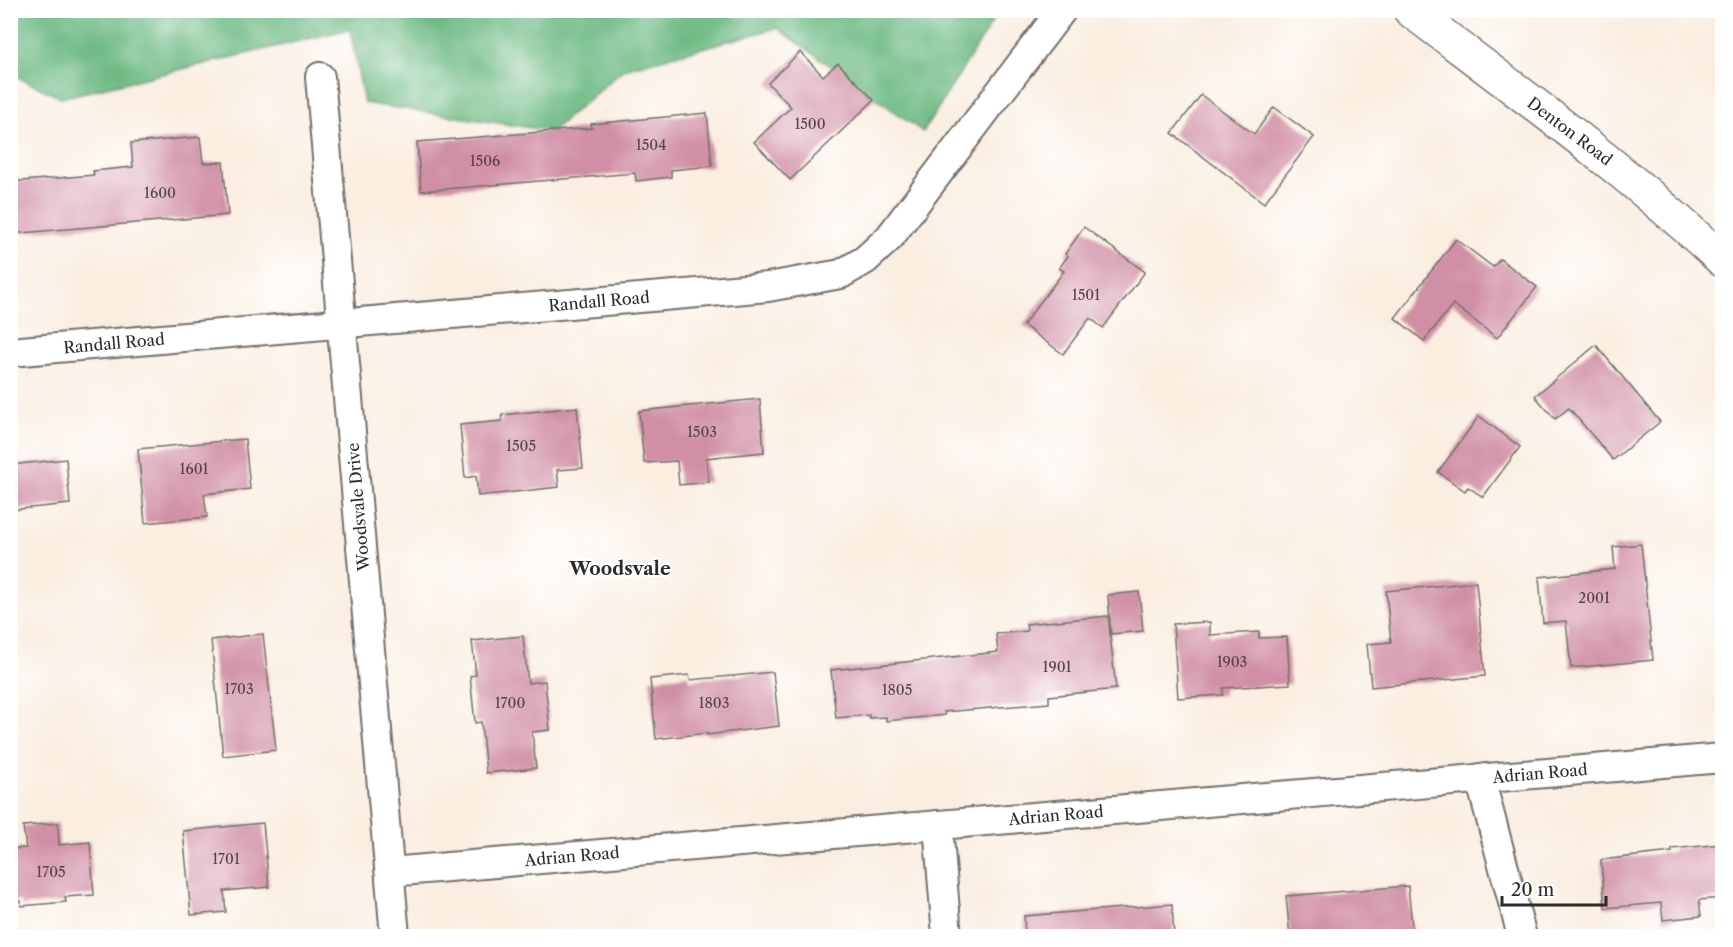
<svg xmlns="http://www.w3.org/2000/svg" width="1733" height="947" font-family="'Libre Caslon Text',serif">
<rect width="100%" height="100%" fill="#fff"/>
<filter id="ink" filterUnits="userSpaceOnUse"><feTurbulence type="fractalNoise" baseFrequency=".0167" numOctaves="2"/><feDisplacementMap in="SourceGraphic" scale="12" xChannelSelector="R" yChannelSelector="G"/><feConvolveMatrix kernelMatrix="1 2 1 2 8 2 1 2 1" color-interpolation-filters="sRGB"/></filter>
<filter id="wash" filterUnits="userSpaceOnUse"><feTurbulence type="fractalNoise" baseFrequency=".008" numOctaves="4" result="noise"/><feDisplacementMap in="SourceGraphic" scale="24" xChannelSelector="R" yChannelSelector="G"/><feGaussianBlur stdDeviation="1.35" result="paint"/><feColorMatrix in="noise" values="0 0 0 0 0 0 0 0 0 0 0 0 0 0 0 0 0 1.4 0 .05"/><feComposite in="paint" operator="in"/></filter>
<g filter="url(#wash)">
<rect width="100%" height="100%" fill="#faeee1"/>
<polygon fill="#6dba83" stroke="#4c7257" stroke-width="1.5" points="10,11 999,11 923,132 777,28 624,69 552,131 364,103 350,29 61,98 11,74"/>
<g id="blocks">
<g fill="#d08fa5">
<polygon points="800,52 823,76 838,63 874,100 790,180 754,142 791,107 768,83"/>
<polygon points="1201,95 1254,134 1274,107 1314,137 1264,203 1172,133"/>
<polygon points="707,113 712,166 671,170 671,177 636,181 635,173 421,191 417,142 592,128 591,124"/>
<polygon points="200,137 203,163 223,162 228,215 10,234 10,182 94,175 93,171 133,167 131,143"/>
<polygon points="1084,227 1145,272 1103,328 1090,318 1063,354 1023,325 1064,271 1059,268 1068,256 1065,254"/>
<polygon points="1456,239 1493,267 1500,259 1537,287 1497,338 1453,304 1424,341 1395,318"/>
<polygon points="1596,345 1660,422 1613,460 1569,408 1555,419 1535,396"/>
<polygon points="760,399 764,452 706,458 709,482 679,485 677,461 644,463 639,411"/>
<polygon points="577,407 583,468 557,470 559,487 478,496 476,476 465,478 460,425 502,421 502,415"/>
<polygon points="1479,416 1520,447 1483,497 1468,487 1465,491 1438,472"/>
<polygon points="245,439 250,489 204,494 207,517 145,523 138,449"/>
<polygon points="66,459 70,504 10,510 10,465"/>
<polygon points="1641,544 1653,660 1571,668 1566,621 1543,623 1539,577 1615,569 1613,547"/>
<polygon points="1476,582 1485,676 1371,687 1367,644 1391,642 1386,591"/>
<polygon points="1139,592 1143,631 1111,634 1108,595"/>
<polygon points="1108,616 1116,689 1049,696 1049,703 944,712 945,715 886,721 886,717 869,718 869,715 836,718 831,670 998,652 996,634 1027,631 1026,624"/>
<polygon points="1210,622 1210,635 1259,632 1259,638 1287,637 1290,684 1223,688 1223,695 1178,698 1173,624"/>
<polygon points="263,634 276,750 223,756 211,640"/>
<polygon points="523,636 528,683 545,681 550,730 532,732 536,768 486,773 481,722 475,723 470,676 476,675 472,641"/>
<polygon points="773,672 779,726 707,735 707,733 656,739 650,679 689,675 690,680"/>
<polygon points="58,823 59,845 90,842 94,895 65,897 66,902 21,906 21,901 10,902 10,849 26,848 23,826"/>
<polygon points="263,823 269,887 224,891 226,912 191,915 183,831"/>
<polygon points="1722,844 1722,898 1699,900 1701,916 1663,920 1661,903 1605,908 1601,860 1672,852 1672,849"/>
<polygon points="1408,886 1413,936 1290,936 1286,896"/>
<polygon points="1172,904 1174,936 1025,936 1024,916"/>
</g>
</g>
</g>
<g filter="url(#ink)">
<use href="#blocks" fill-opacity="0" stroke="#736f6b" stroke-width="1.5"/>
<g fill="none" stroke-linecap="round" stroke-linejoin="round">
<g stroke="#736f6b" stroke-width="32">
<g id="street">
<polyline points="320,77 395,936"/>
<polyline points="10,352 768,287 841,274 865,260 889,238 1062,10"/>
<polyline points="1480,778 1522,936"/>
<polyline points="938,825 947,936"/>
<polyline points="390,872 1722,758"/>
</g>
</g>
<g stroke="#736f6b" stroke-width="36">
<path id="secondary" d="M1410,10C1517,91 1625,169 1722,260"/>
</g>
<use href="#street" stroke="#fff" stroke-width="28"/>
<use href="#secondary" stroke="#fff" stroke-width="33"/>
</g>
</g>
<g text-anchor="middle" stroke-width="4.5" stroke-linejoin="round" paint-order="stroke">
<g font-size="14" fill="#54444a">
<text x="810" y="129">1500</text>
<text x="651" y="150">1504</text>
<text x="485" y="166">1506</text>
<text x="160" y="198">1600</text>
<text x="1086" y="300">1501</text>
<text x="702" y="437">1503</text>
<text x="521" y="451">1505</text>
<text x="194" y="474">1601</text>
<text x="1594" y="603">2001</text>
<text x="1232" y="667">1903</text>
<text x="1057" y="672">1901</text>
<text x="239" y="694">1703</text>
<text x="897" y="695">1805</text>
<text x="510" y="708">1700</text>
<text x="714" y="708">1803</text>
<text x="226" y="864">1701</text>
<text x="51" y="877">1705</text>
</g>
<g font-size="16" fill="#2b2b2b" stroke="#fff">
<text transform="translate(1570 131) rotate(37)" y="6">Denton Road</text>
<text transform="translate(599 301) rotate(-5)" y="6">Randall Road</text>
<text transform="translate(114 343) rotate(-5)" y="6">Randall Road</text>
<text transform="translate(358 507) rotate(-95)" y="6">Woodsvale Drive</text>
<text transform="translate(1540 773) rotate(-5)" y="6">Adrian Road</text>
<text transform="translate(1056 815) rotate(-5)" y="6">Adrian Road</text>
<text transform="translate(572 856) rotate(-5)" y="6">Adrian Road</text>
</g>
<g font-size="18" font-weight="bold" fill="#2b2b2b" stroke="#fff">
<text x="620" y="575">Woodsvale</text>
</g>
</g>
<rect width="1733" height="947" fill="none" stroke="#fff" stroke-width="36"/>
<path d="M1502 896v9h104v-9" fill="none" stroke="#2b2b2b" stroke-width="3"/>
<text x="1511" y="896" font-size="18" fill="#2b2b2b" stroke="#ffffff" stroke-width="4.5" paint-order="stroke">20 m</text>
</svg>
